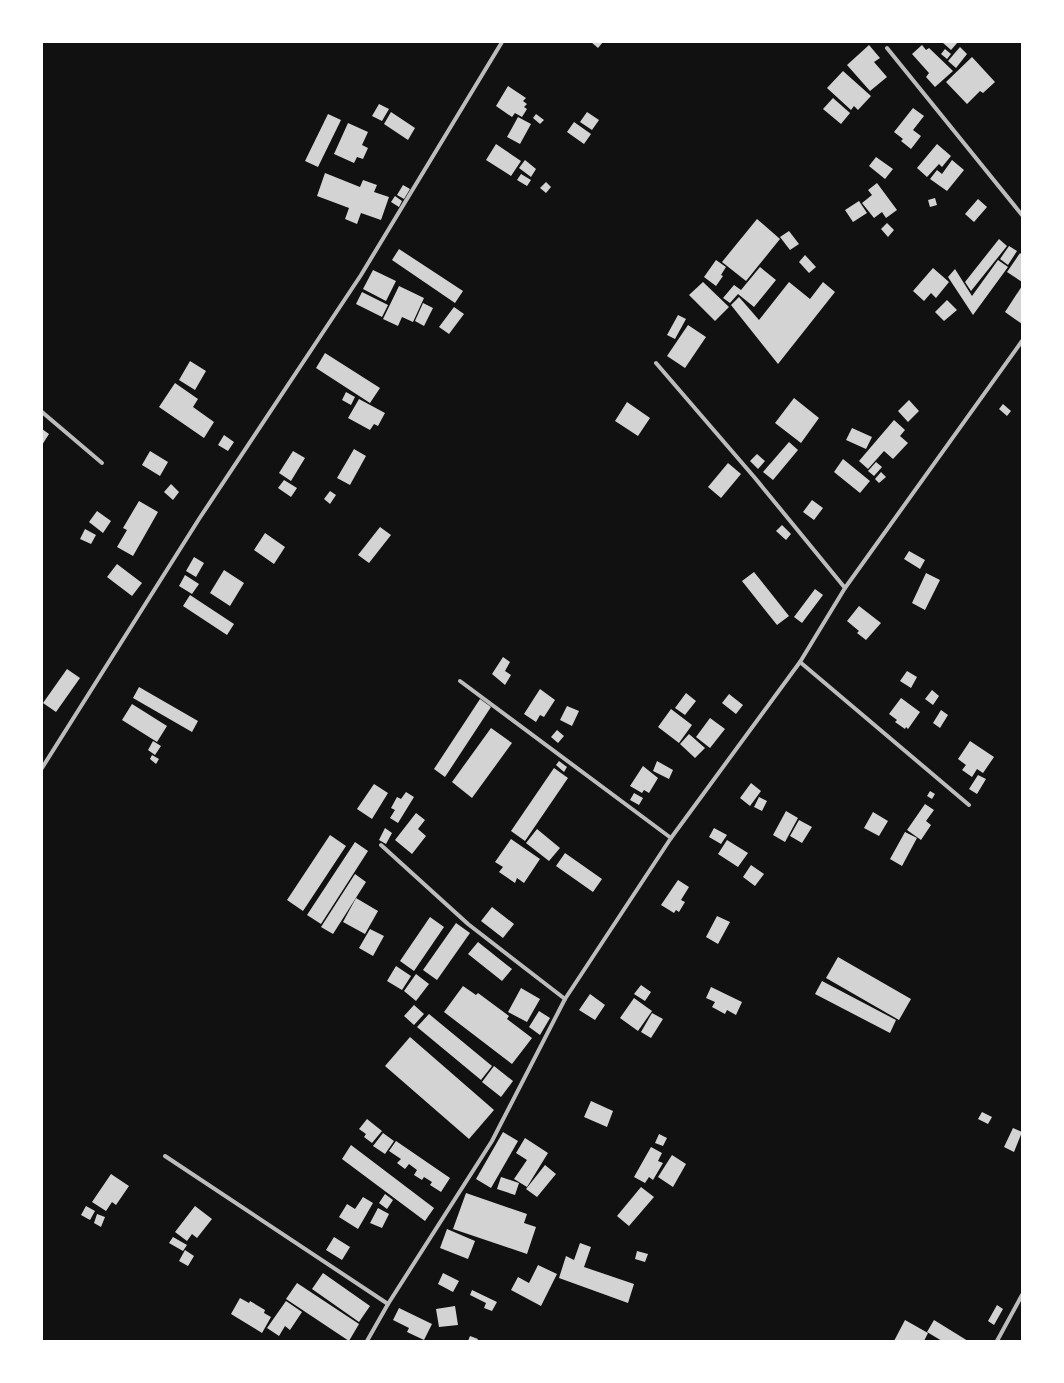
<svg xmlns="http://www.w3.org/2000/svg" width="1064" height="1383" font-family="Rubik,sans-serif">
<rect width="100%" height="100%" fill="#111"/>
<g fill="#d3d3d3">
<polygon points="591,42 603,42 598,48"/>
<polygon points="942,42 958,42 951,50"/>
<polygon points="869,45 880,58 874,62 887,77 870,91 847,65"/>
<polygon points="922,45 926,50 929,48 953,71 935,87 926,77 929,73 912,54"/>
<polygon points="960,47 967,54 956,68 948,61"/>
<polygon points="945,49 951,54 947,59 941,54"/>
<polygon points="972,57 995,82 983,93 980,91 967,104 946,82"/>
<polygon points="843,71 871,96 858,110 854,106 851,110 827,88"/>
<polygon points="508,86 526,98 523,101 527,104 524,107 527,109 522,117 515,113 512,117 496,106"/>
<polygon points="833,98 850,113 841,124 823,109"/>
<polygon points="379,104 389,109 382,121 372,116"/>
<polygon points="913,108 924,116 913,130 921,136 911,149 901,141 903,139 894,132"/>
<polygon points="391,112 415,128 408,140 384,124"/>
<polygon points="587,112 599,120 592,130 580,122"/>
<polygon points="328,114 341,120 318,167 305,161"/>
<polygon points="536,114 544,120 540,124 533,118"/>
<polygon points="518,117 531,124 520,144 507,137"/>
<polygon points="574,122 591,134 584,144 567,132"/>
<polygon points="348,123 368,132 362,145 368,148 363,159 357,157 354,163 334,154"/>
<polygon points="496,144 521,161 511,176 486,160"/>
<polygon points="937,144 951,156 942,167 939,164 927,177 917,168"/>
<polygon points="876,157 893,169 885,179 869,166"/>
<polygon points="525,160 536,169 531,177 519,168"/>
<polygon points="952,160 964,170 947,191 930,179 937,170 942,174"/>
<polygon points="325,173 360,187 363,180 377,185 374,192 389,197 381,220 361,213 357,224 345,219 349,208 317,196"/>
<polygon points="521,174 531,180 527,186 517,180"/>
<polygon points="546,182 551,187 546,193 540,188"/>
<polygon points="877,183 897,210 886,218 882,212 874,218 862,203 872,195 868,190"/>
<polygon points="403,185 410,189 404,199 397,195"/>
<polygon points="395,196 402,201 399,207 391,202"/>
<polygon points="935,198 937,205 930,207 928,200"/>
<polygon points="978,199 987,207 974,222 965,214"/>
<polygon points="859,201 867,213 853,222 845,210"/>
<polygon points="757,219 780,239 746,281 722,262"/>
<polygon points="887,223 894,230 888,237 881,229"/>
<polygon points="789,231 799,244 790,250 780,237"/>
<polygon points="999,239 1007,246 971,291 965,282"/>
<polygon points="1009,246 1017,251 1008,265 1000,259"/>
<polygon points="399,249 463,291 455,303 392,260"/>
<polygon points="1020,253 1022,255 1022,282 1007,272"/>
<polygon points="805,255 816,267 809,273 799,262"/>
<polygon points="716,260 726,267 721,275 723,276 716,286 704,277"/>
<polygon points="998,260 1008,267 973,315 948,277 955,269 972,296"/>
<polygon points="760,267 776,280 754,307 738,294 730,303 723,298 734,285 741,290"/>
<polygon points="933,268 949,282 936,298 931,293 924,301 913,291"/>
<polygon points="373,270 396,281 386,301 363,289"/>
<polygon points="703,282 729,307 715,321 689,295"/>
<polygon points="789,282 810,299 823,282 835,292 778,364 731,305 739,297 759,320"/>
<polygon points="399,286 424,298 413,322 402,317 398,326 383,319"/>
<polygon points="1022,286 1022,324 1005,312"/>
<polygon points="362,292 388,305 382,317 356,304"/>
<polygon points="947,300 957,310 944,321 935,312"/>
<polygon points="423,303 433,308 424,326 415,321"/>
<polygon points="454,307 464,314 449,334 439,327"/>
<polygon points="678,315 686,319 675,339 667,335"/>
<polygon points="688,325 706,337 685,368 667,356"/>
<polygon points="325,353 380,388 370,403 316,368"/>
<polygon points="190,361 206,371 195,390 179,380"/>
<polygon points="175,383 198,399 193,407 214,422 204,438 159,407"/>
<polygon points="346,392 355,397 351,405 342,400"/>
<polygon points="794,398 819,418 801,443 775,423"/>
<polygon points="359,399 385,413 378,426 374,424 370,430 348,418"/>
<polygon points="909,400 919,411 908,422 898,411"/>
<polygon points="627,402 650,418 638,436 615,421"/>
<polygon points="1003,404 1011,411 1007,416 999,409"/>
<polygon points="894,420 905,430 900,436 908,443 893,459 884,451 868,469 859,461"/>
<polygon points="852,428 872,437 866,449 846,440"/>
<polygon points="42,429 49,434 42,445"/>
<polygon points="224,435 234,442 228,451 218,445"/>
<polygon points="789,442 798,450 773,480 763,472"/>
<polygon points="354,449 366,456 350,485 337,478"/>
<polygon points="150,451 168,462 160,476 142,465"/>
<polygon points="293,451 305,458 291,481 279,473"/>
<polygon points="757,454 765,461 758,469 750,461"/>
<polygon points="843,459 870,481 860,493 834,472"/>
<polygon points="876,462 882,467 874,476 868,471"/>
<polygon points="728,463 741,474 721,498 708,487"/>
<polygon points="881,472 886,477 879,483 875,479"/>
<polygon points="284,480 297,488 291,497 278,488"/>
<polygon points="171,484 179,492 173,500 164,492"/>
<polygon points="330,491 336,495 330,504 324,499"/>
<polygon points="812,500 823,508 814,520 803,512"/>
<polygon points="139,501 158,512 133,556 117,547 127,530 123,528"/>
<polygon points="97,511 111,521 103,533 89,522"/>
<polygon points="782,525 791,534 786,540 776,531"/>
<polygon points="380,527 391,535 369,563 358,555"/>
<polygon points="85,529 96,535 91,544 80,539"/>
<polygon points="265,533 285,547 274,564 254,550"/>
<polygon points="909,551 925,560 920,569 904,559"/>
<polygon points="194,557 204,563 196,577 186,571"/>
<polygon points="117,564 142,583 132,596 107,577"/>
<polygon points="224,570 244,583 230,606 210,593"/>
<polygon points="754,572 789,616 777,625 742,581"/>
<polygon points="926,573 940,580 925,610 912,603"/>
<polygon points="185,575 199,584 192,594 179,586"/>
<polygon points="815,589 823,595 802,623 794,617"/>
<polygon points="190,595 234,624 227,635 183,606"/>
<polygon points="859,606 881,623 866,640 857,633 859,631 847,621"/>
<polygon points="503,657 510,662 505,671 511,675 505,685 492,674"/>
<polygon points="67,669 80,678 56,712 43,703"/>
<polygon points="907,671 917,677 911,688 900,681"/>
<polygon points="139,687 198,721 192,732 133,698"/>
<polygon points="540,689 555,700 544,717 540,715 536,722 524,714"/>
<polygon points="932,690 939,696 933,705 925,699"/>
<polygon points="686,693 696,701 685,715 675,708"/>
<polygon points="729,694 743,705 736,714 722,703"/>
<polygon points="901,698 920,712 908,729 906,727 905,729 895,722 897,720 889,714"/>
<polygon points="480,699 491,707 445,777 434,769"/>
<polygon points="132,704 167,726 157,742 122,720"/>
<polygon points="567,706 579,711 572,726 560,720"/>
<polygon points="671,709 692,725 679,743 658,727"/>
<polygon points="941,710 948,715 940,728 933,723"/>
<polygon points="710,718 725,729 710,748 696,737"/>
<polygon points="491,728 512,743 472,798 452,782"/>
<polygon points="557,730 564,736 558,743 551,737"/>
<polygon points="689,734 705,748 695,758 680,744"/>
<polygon points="153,741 161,746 155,755 148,750"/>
<polygon points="970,741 994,757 983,773 977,769 972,777 962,770 966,765 958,759"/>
<polygon points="152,755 159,759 156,764 150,759"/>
<polygon points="559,761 567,767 564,772 556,765"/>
<polygon points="657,761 673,770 669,779 653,771"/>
<polygon points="643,766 658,778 649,793 644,790 642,793 630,786"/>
<polygon points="554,768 568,778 525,841 511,831"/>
<polygon points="978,775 986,779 977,794 969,789"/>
<polygon points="751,783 761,791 750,806 740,798"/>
<polygon points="374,784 388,793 372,819 357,809"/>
<polygon points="930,791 935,794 932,799 927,796"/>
<polygon points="406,792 414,797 398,823 390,818 395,810 391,808 397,797 401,799"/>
<polygon points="634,793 643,798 639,805 630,800"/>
<polygon points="759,797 767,801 762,811 754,807"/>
<polygon points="925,804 934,810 926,821 931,825 921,840 907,830"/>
<polygon points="786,811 798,818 785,842 773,835"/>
<polygon points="873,812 888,821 879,836 864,828"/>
<polygon points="416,813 425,820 418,829 426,836 412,854 395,840"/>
<polygon points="799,820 812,827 802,843 790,836"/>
<polygon points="385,828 392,833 386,844 379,840"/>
<polygon points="714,828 727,835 721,844 709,837"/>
<polygon points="537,829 560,848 549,861 526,843"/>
<polygon points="905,832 917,838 902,866 890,859"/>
<polygon points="330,835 346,846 303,911 287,900"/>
<polygon points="511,839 540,859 524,883 517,878 515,883 499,872 503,867 495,862"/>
<polygon points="727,840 748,853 738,867 718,854"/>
<polygon points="355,842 368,851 321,924 307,915"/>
<polygon points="565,853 602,879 593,892 556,866"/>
<polygon points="751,865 764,874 755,886 743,877"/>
<polygon points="355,874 366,882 333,934 321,927"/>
<polygon points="678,880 689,887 681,900 685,902 679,912 676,910 674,913 661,905"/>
<polygon points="356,898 378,911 365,934 343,922"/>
<polygon points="492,907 514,924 503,938 481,921"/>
<polygon points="717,916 730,922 718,944 706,937"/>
<polygon points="430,917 444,927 414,971 400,961"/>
<polygon points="456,923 470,933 437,980 423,970"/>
<polygon points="370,929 384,936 373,956 359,948"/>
<polygon points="478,942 512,969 502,981 468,954"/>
<polygon points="838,957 911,999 899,1020 826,978"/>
<polygon points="396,966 411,976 402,990 387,981"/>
<polygon points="416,974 429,984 416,1001 404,991"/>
<polygon points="822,981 896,1020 890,1033 815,994"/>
<polygon points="641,985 651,992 645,1001 634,994"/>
<polygon points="463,986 476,995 478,993 509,1016 507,1019 532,1038 512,1064 444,1012"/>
<polygon points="711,987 742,1002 736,1015 727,1010 725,1014 712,1007 715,1002 706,998"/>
<polygon points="521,988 540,999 527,1022 508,1012"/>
<polygon points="590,994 605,1005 595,1020 579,1010"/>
<polygon points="634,998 652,1011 638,1031 620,1018"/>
<polygon points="414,1005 424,1014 414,1025 404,1016"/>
<polygon points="539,1011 550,1018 540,1035 529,1027"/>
<polygon points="652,1013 663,1019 651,1038 641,1032"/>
<polygon points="429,1014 492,1066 481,1080 417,1027"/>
<polygon points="410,1037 494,1110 469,1139 385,1066"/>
<polygon points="494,1066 513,1081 501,1097 482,1082"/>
<polygon points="591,1101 613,1111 607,1127 584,1117"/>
<polygon points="982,1112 992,1117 988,1124 978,1119"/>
<polygon points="367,1119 382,1131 372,1143 364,1137 366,1134 359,1129"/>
<polygon points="1013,1128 1022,1132 1014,1152 1004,1147"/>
<polygon points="503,1132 518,1141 491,1188 476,1179"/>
<polygon points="383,1133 394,1141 385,1154 373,1146"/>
<polygon points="659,1134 667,1138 663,1146 655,1143"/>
<polygon points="525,1138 548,1153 527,1187 514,1179 527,1160 516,1153"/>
<polygon points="396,1141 450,1178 441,1192 430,1185 432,1182 424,1177 422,1180 414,1175 417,1170 409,1164 405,1169 397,1163 401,1159 389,1151"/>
<polygon points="351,1145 434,1208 425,1221 342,1159"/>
<polygon points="651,1147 662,1153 658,1161 663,1163 653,1180 649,1177 645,1183 634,1177"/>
<polygon points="672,1155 686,1164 673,1187 658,1177"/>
<polygon points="545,1165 556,1174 537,1197 526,1189"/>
<polygon points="111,1174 129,1186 116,1205 112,1202 106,1211 92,1202"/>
<polygon points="501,1177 519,1183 515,1195 497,1189"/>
<polygon points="641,1187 654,1197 629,1226 617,1216"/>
<polygon points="466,1193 527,1214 524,1223 536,1227 527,1254 453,1229"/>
<polygon points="385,1194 393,1200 387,1209 379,1203"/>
<polygon points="363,1197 373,1203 358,1229 339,1217 347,1204 355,1209"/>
<polygon points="86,1206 95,1211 90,1220 81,1215"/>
<polygon points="195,1206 212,1219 197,1238 192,1234 187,1241 175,1232"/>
<polygon points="378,1208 389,1214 382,1228 370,1223"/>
<polygon points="97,1214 105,1217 101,1227 94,1223"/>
<polygon points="447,1229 475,1241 468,1259 440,1248"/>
<polygon points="173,1237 187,1245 183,1251 169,1243"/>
<polygon points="334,1237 350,1247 342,1260 326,1250"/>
<polygon points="580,1243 591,1247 584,1267 634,1284 628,1303 559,1278 566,1256 574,1260"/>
<polygon points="185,1250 194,1256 188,1266 179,1261"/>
<polygon points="637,1251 648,1254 645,1262 635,1259"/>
<polygon points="538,1265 557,1274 541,1306 511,1290 518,1277 529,1283"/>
<polygon points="323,1273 370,1306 359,1322 312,1289"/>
<polygon points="443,1273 459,1281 453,1292 438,1284"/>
<polygon points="297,1283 359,1324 349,1341 286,1299"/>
<polygon points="472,1290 497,1302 492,1311 484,1308 486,1303 470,1295"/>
<polygon points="240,1298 249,1303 250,1301 265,1310 264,1313 271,1317 262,1333 231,1314"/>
<polygon points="286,1301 302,1312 290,1330 285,1326 279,1336 267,1328"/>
<polygon points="997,1305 1003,1309 994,1325 988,1321"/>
<polygon points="455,1306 458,1325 439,1327 436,1309"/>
<polygon points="399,1308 432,1324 424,1340 407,1332 409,1328 393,1320"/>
<polygon points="905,1320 928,1333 924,1341 894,1341"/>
<polygon points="934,1320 968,1341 942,1341 927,1332"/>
<polygon points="470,1336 478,1339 477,1341 468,1341"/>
</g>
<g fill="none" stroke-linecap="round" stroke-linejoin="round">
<g stroke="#bcbcbc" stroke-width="4">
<polyline points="887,48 1022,215"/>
<polyline points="656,363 755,478 845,588"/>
<polyline points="42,412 102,463"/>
<polyline points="800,662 969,805"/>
<polyline points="460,681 671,838"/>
<polyline points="42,768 199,519 361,275 502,42"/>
<polyline points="381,845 468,924 565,999"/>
<polyline points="165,1156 388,1304"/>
<polyline points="367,1341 388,1304 492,1141 565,999 671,838 800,662 845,588 1022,341"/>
<polyline points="997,1341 1022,1295"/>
</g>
</g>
<rect width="1064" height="1383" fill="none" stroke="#ffffff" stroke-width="86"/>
</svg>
